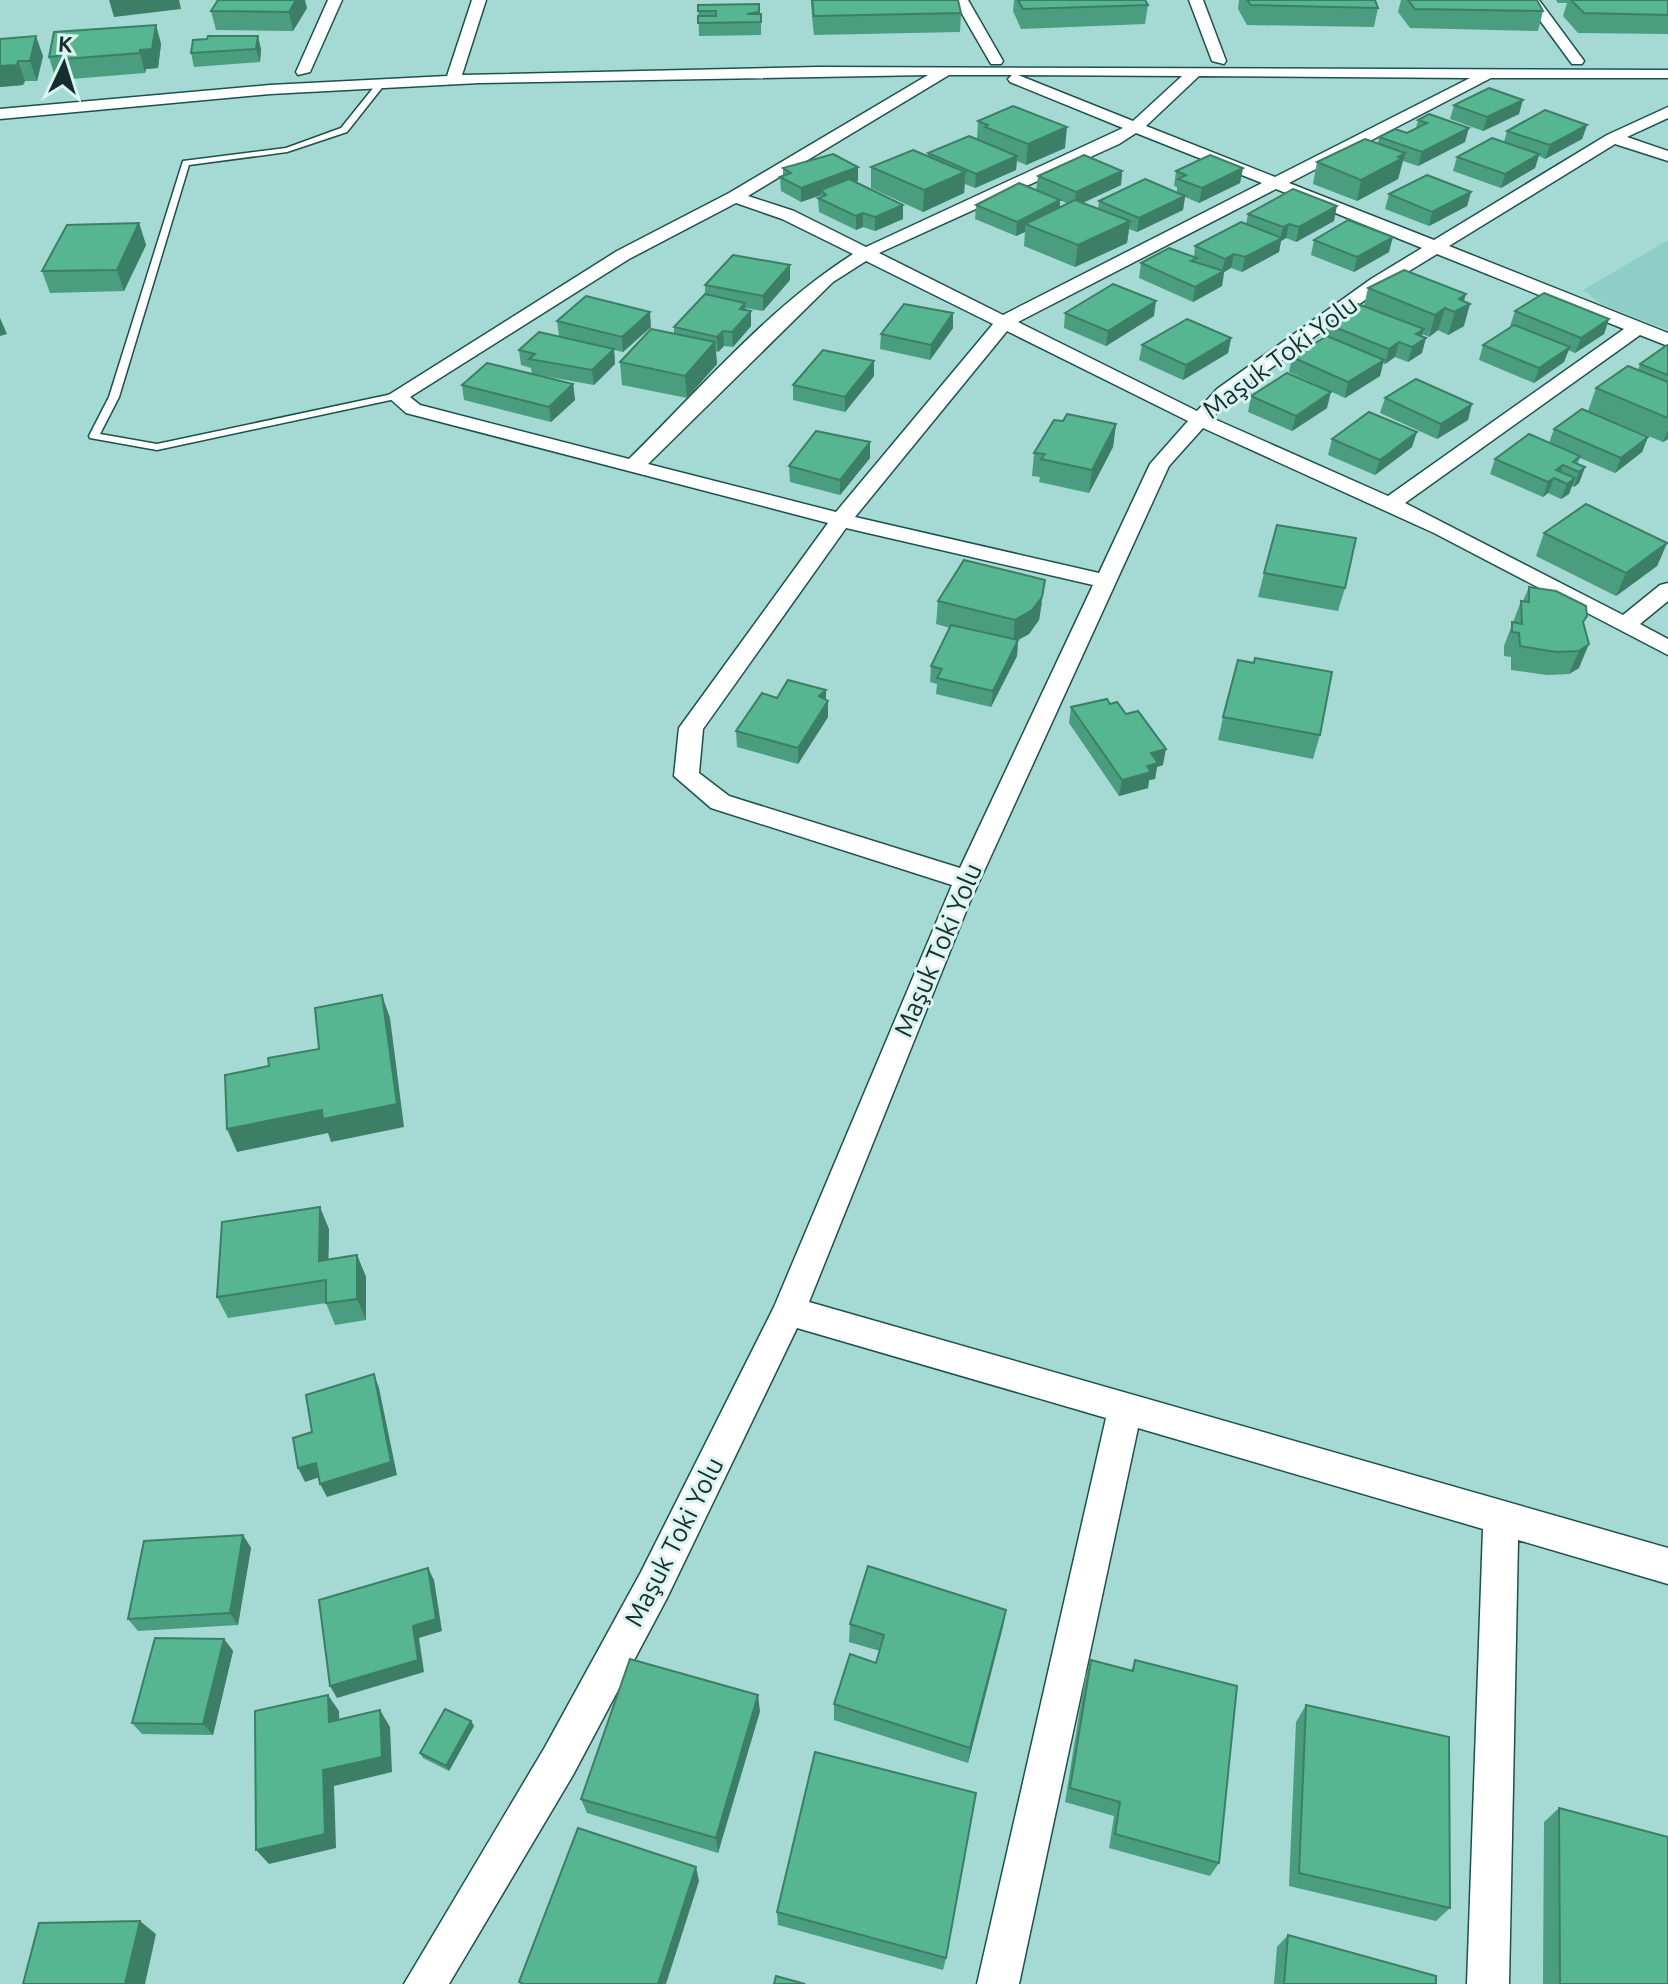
<svg xmlns="http://www.w3.org/2000/svg" width="1668" height="1984" font-family="Ubuntu,sans-serif">
<rect width="100%" height="100%" fill="#a4dad3"/>
<polygon fill="#8fcdc7" points="1668,240 1668,330 1601,304 1583,290"/>
<g fill="none" stroke-linecap="round" stroke-linejoin="round">
<g stroke="#1c514d" stroke-width="3">
<polygon id="lane" points="378,82 385,84 347,132 287,152 189,165 119,397 100,434 157,444 397,393 400,394 400,398 157,450 90,438 89,436 109,397 183,161 286,148 341,128"/>
</g>
<g stroke="#1c514d" stroke-width="3">
<g id="street">
<polygon points="328,0 342,0 310,72 298,75 296,72"/>
<path d="M472,0H486L462,75L818,67L1668,70V78H1491L1289,183L1434,240L1607,135L1668,107V118L1627,137L1668,151V161L1615,144L1449,246L1668,333V346L1640,335L1405,503L1623,615L1660,585L1668,583V601L1640,624L1668,639V655L1434,533L1203,428L1169,466L969,904L809,1302L1668,1548V1584L1518,1540L1509,1984H1467L1483,1529L1138,1428L1019,1984H977L1106,1418L797,1328L667,1598L573,1775L449,1984H404L545,1747L641,1572L774,1307L952,885L711,808L674,776L679,728L828,523L406,413L387,396L617,251L729,193L928,75L479,83L270,94L0,119V109L270,85L447,76ZM949,75H1012L1008,79L1010,82L1123,128L866,247L794,211L748,196ZM1018,75L1182,76L1133,121ZM1199,76L1470,78L1275,177L1146,126ZM1136,133L1262,183L1003,315L879,253L1119,144ZM1276,189L1422,248L1371,279L1217,389L1197,411L1018,322ZM736,203L782,219L853,254C768,308 700,389 629,459L420,405L410,397L629,259ZM1437,254L1624,329L1388,496L1212,418L1231,397L1383,287ZM866,261L993,324L836,512L648,464L833,282ZM1007,331L1188,421L1150,464L1099,573L855,517ZM846,528L1093,585L960,868L729,796L699,773L703,729Z"/>
<polygon points="954,0 968,0 1003,61 1001,64 991,64"/>
<polygon points="1189,0 1203,0 1226,61 1224,64 1212,61"/>
<polygon points="1525,0 1539,0 1584,61 1582,64 1572,64"/>
</g>
</g>
<use href="#lane" fill="#fff" fill-rule="evenodd"/>
<use href="#street" fill="#fff" fill-rule="evenodd"/>
</g>
<g fill="#4a9d7e" fill-rule="evenodd">
<polygon points="811,0 961,13 960,32 814,35 812,17"/>
<polygon points="1014,0 1145,0 1148,5 1145,24 1021,29 1013,11"/>
<polygon points="1239,0 1375,0 1378,8 1374,27 1247,25 1238,9"/>
<polygon points="1401,0 1537,0 1543,11 1538,31 1410,28 1398,12"/>
<polygon points="1556,0 1668,0 1668,34 1578,33 1563,16 1567,3 1558,3"/>
<polygon points="759,4 759,14 761,14 761,35 699,36 698,5"/>
<polygon points="307,8 293,31 216,30 211,11"/>
<polygon points="156,25 161,44 158,68 146,69 145,73 71,79 70,75 55,77 49,57"/>
<polygon points="0,39 43,56 37,81 25,81 23,85 0,87"/>
<polygon points="261,49 260,62 194,67 191,53"/>
<polygon points="1454,105 1519,114 1483,131 1450,119"/>
<polygon points="1429,114 1465,142 1418,166 1403,161 1398,179 1357,201 1313,184 1317,162 1378,143 1379,137 1407,133 1416,128 1418,120"/>
<polygon points="978,121 1065,148 1026,165 1017,161 1016,170 975,188 965,184 964,193 923,212 871,188 871,167 928,156 928,153 977,139"/>
<polygon points="1587,125 1582,139 1545,159 1539,156 1535,168 1501,188 1453,171 1457,157 1504,142 1507,131"/>
<polygon points="858,167 858,181 855,182 903,205 903,219 875,231 863,227 856,230 819,212 818,198 821,197 821,195 801,202 781,191 780,177 783,176 783,168"/>
<path d="M1243,168L1240,183L1199,203L1185,197L1183,210L1137,232L1129,229L1127,243L1075,267L1024,246L1025,232L1016,236L975,219L976,205L1036,190L1038,176L1122,171L1121,185L1083,203L1098,209L1099,201L1177,192V187L1174,186L1176,171ZM1060,200L1068,204L1060,208Z"/>
<polygon points="1471,192 1467,206 1429,226 1385,209 1389,194"/>
<polygon points="1248,214 1334,221 1296,242 1286,238 1281,241 1279,252 1242,272 1231,268 1224,272 1222,286 1193,302 1139,278 1141,263 1194,256 1195,246 1246,224"/>
<polygon points="139,223 146,245 124,291 50,293 42,271"/>
<polygon points="1314,240 1389,252 1354,272 1311,255"/>
<polygon points="790,280 763,311 745,308 745,310 751,311 751,326 733,347 724,346 718,352 716,351 717,364 687,398 622,385 620,362 674,333 674,327 705,295 705,285"/>
<polygon points="1368,288 1464,302 1464,326 1448,335 1438,330 1429,337 1422,334 1422,353 1408,362 1395,357 1385,364 1383,363 1380,376 1345,398 1289,372 1292,357 1323,338 1327,324 1364,306"/>
<polygon points="1515,311 1609,319 1604,334 1575,353 1568,350 1564,362 1534,383 1479,360 1483,345 1512,327 1510,326"/>
<polygon points="953,313 953,328 930,360 880,349 881,334"/>
<polygon points="1065,313 1154,316 1106,346 1064,328"/>
<polygon points="557,321 651,327 623,352 614,350 615,364 594,385 532,374 531,368 521,365 519,350 559,336"/>
<polygon points="1231,338 1228,353 1183,380 1139,360 1142,345"/>
<polygon points="1668,346 1668,439 1663,442 1588,411 1596,388 1638,370 1640,364"/>
<polygon points="874,376 845,412 793,400 793,385"/>
<polygon points="573,384 575,400 551,422 464,400 462,385"/>
<polygon points="1251,396 1327,408 1292,431 1248,412"/>
<polygon points="1385,398 1468,420 1437,439 1380,413"/>
<polygon points="1063,421 1116,424 1113,447 1089,493 1039,482 1040,477 1032,476 1034,453"/>
<polygon points="1554,429 1648,437 1642,452 1615,473 1580,458 1577,464 1585,467 1579,483 1574,487 1572,486 1569,494 1561,499 1548,493 1543,497 1490,474 1495,459 1549,443"/>
<polygon points="1332,439 1412,447 1375,475 1328,455"/>
<polygon points="870,442 870,458 840,495 790,482 789,466"/>
<polygon points="1544,533 1667,543 1657,566 1616,596 1536,556"/>
<polygon points="1264,573 1345,588 1338,611 1258,597"/>
<polygon points="1529,587 1583,625 1579,668 1569,674 1547,675 1511,670 1511,657 1504,656 1504,646 1521,601 1523,601"/>
<polygon points="938,601 1042,603 1039,620 1029,634 1018,640 1017,656 991,707 936,694 937,684 930,682 931,666 950,628 936,624"/>
<polygon points="1254,663 1320,735 1313,759 1218,740 1223,717"/>
<polygon points="777,698 828,701 828,717 798,764 737,747 736,731"/>
<polygon points="1071,707 1163,765 1157,767 1155,779 1149,780 1148,788 1119,796 1069,723"/>
<polygon points="329,1229 328,1260 357,1255 366,1277 366,1320 335,1325 326,1303 228,1318 217,1297"/>
<polygon points="243,1535 251,1548 238,1625 138,1631 128,1619"/>
<polygon points="1006,1610 968,1763 834,1720 834,1704 876,1663 880,1651 849,1642 850,1624"/>
<polygon points="224,1639 233,1651 213,1735 142,1734 132,1723"/>
<polygon points="1091,1660 1131,1671 1135,1660 1219,1863 1210,1876 1109,1848 1114,1816 1065,1802 1085,1677"/>
<polygon points="1306,1705 1450,1908 1436,1921 1289,1886 1296,1722"/>
<polygon points="760,1711 718,1853 587,1813 581,1799"/>
<polygon points="471,1721 474,1726 449,1771 423,1758 420,1753"/>
<polygon points="1559,1808 1668,1984 1543,1984 1544,1822"/>
<polygon points="777,1912 946,1958 943,1970 778,1925"/>
<polygon points="1288,1935 1436,1984 1274,1984 1277,1947"/>
</g>
<g fill="#3c7f66">
<polygon points="109,0 179,0 181,9 114,17"/>
<polygon points="296,0 305,0 307,8 293,31 289,12"/>
<polygon points="156,25 161,44 158,68 146,69 145,73 140,53 140,50"/>
<polygon points="36,36 43,56 37,81 30,61"/>
<polygon points="258,36 261,49 260,62 256,49"/>
<polygon points="18,61 25,81 23,85 0,87 0,66"/>
<polygon points="1523,100 1519,114 1483,131 1487,117"/>
<polygon points="1587,125 1582,139 1545,159 1550,145"/>
<polygon points="1067,127 1065,148 1026,165 1028,144"/>
<polygon points="1469,128 1465,142 1418,166 1422,152"/>
<polygon points="1405,153 1398,179 1357,201 1361,180"/>
<polygon points="1539,154 1535,168 1501,188 1505,174"/>
<polygon points="1017,156 1016,170 975,188 976,174"/>
<polygon points="858,167 858,181 825,193 821,190 821,195 801,202 801,188"/>
<polygon points="1243,168 1240,183 1199,203 1202,188"/>
<polygon points="1122,171 1121,185 1075,206 1076,192"/>
<polygon points="965,172 964,193 923,212 924,190"/>
<polygon points="1471,192 1467,206 1429,226 1432,212"/>
<polygon points="1185,196 1183,210 1137,232 1139,218"/>
<polygon points="1060,200 1059,214 1025,224 1025,232 1016,236 1017,222"/>
<polygon points="903,205 903,219 875,231 875,217"/>
<polygon points="1337,206 1334,221 1296,242 1299,227"/>
<polygon points="863,213 863,227 856,230 856,216"/>
<polygon points="1130,221 1127,243 1075,267 1078,245"/>
<polygon points="139,223 146,245 124,291 117,270"/>
<polygon points="1289,224 1286,238 1281,241 1279,252 1242,272 1245,257 1280,239 1283,227"/>
<polygon points="1393,237 1389,252 1354,272 1357,257"/>
<polygon points="1234,254 1231,268 1224,272 1222,286 1193,302 1195,287 1222,272 1225,259"/>
<polygon points="790,265 790,280 763,311 763,296"/>
<polygon points="1466,294 1462,308 1470,304 1464,326 1448,335 1459,299"/>
<polygon points="1156,301 1154,316 1106,346 1108,331"/>
<polygon points="745,303 746,316 751,311 751,326 733,347 732,332 740,309"/>
<polygon points="1445,308 1438,330 1429,337 1435,315"/>
<polygon points="650,312 651,327 623,352 622,337"/>
<polygon points="953,313 953,328 930,360 931,345"/>
<polygon points="0,318 7,334 0,336"/>
<polygon points="1609,319 1604,334 1575,353 1581,338"/>
<polygon points="1424,329 1420,342 1426,338 1422,353 1408,362 1416,334"/>
<polygon points="723,331 724,346 718,352 717,337"/>
<polygon points="1231,338 1228,353 1183,380 1186,365"/>
<polygon points="715,342 717,364 687,398 685,376"/>
<polygon points="1399,342 1395,357 1385,364 1389,349"/>
<polygon points="1570,347 1564,362 1534,383 1539,368"/>
<polygon points="614,349 615,364 594,385 592,370"/>
<polygon points="1384,360 1380,376 1345,398 1348,382"/>
<polygon points="874,361 874,376 845,412 845,397"/>
<polygon points="573,384 575,400 551,422 549,407"/>
<polygon points="1331,392 1327,408 1292,431 1296,416"/>
<polygon points="1472,404 1468,420 1437,439 1441,424"/>
<polygon points="1116,424 1113,447 1089,493 1092,470"/>
<polygon points="1668,430 1668,439 1663,442"/>
<polygon points="1417,432 1412,447 1375,475 1380,460"/>
<polygon points="1648,437 1642,452 1615,473 1621,458"/>
<polygon points="870,442 870,458 840,495 840,480"/>
<polygon points="1563,465 1558,480 1554,478 1548,493 1543,497 1548,482 1556,470"/>
<polygon points="1585,467 1579,483 1574,487 1579,472"/>
<polygon points="1575,478 1569,494 1561,499 1567,484"/>
<polygon points="1667,543 1657,566 1616,596 1626,573"/>
<polygon points="1045,580 1039,620 1029,634 1018,640 1017,656 991,707 993,691 1013,644 1015,620"/>
<polygon points="1589,644 1579,668 1569,674 1579,651"/>
<polygon points="826,690 826,704 828,701 828,717 798,764 798,748 819,696"/>
<polygon points="1166,749 1163,765 1157,767 1155,779 1149,780 1148,788 1119,796 1122,780 1151,753"/>
<polygon points="382,995 390,1018 404,1127 331,1142 328,1133 237,1152 227,1129"/>
<polygon points="320,1207 329,1229 328,1282 319,1261"/>
<polygon points="357,1255 366,1277 366,1320 357,1299"/>
<polygon points="374,1374 379,1388 397,1475 327,1497 320,1484"/>
<polygon points="316,1463 323,1476 305,1482 298,1468"/>
<polygon points="243,1535 251,1548 238,1625 230,1613"/>
<polygon points="428,1568 434,1580 442,1631 419,1638 424,1672 337,1698 330,1686"/>
<polygon points="1006,1610 1003,1627 968,1763 970,1748"/>
<polygon points="224,1639 233,1651 213,1735 203,1724"/>
<polygon points="328,1695 339,1711 340,1738 329,1722"/>
<polygon points="758,1695 760,1711 718,1853 716,1838"/>
<polygon points="380,1710 390,1727 392,1772 334,1786 336,1848 269,1864 256,1850 323,1770"/>
<polygon points="471,1721 474,1726 449,1771 446,1766"/>
<polygon points="696,1867 699,1881 666,1984 658,1984"/>
<polygon points="140,1921 156,1934 145,1984 125,1984"/>
</g>
<g fill="#56b692" stroke="#3c7f66" stroke-width="2">
<polygon points="218,0 296,0 289,12 211,11"/>
<polygon points="812,0 958,0 961,13 814,16"/>
<polygon points="1018,0 1145,0 1148,5 1023,9"/>
<polygon points="1247,0 1375,0 1378,8 1251,5"/>
<polygon points="1408,0 1537,0 1543,11 1415,9"/>
<polygon points="1571,0 1668,0 1668,15 1584,13"/>
<polygon points="759,4 759,12 747,14 761,14 761,22 698,23 698,16 716,16 716,11 698,11 698,5"/>
<polygon points="156,25 152,49 140,50 140,53 65,59 66,55 49,57 54,32"/>
<polygon points="36,36 30,61 18,61 17,65 0,66 0,39"/>
<polygon points="208,36 258,36 256,49 191,53 193,40 207,39"/>
<polygon points="1489,88 1523,100 1487,117 1454,105"/>
<polygon points="1013,106 1067,127 1028,144 985,127 988,125 978,121"/>
<polygon points="1545,110 1587,125 1550,145 1507,131"/>
<polygon points="1429,114 1469,128 1422,152 1379,137 1395,129 1407,133 1427,123 1418,120"/>
<polygon points="969,136 1017,156 976,174 928,153"/>
<polygon points="1492,138 1539,154 1505,174 1457,157"/>
<polygon points="1365,139 1405,153 1398,157 1403,158 1361,180 1317,162"/>
<polygon points="913,150 965,172 924,190 871,167"/>
<polygon points="833,154 858,167 801,188 780,177 791,173 783,168"/>
<polygon points="1084,155 1122,171 1076,192 1038,176"/>
<polygon points="1210,155 1243,168 1202,188 1178,179 1186,175 1176,171"/>
<polygon points="1427,175 1471,192 1432,212 1389,194"/>
<polygon points="849,179 903,205 875,217 863,213 856,216 818,198 826,195 821,190"/>
<polygon points="1145,179 1185,196 1139,218 1099,201"/>
<polygon points="1019,183 1060,200 1017,222 976,205"/>
<polygon points="1293,189 1337,206 1299,227 1289,224 1283,227 1248,214"/>
<polygon points="1075,200 1130,221 1078,245 1025,224"/>
<polygon points="1348,220 1393,237 1357,257 1314,240"/>
<polygon points="1241,222 1282,238 1245,257 1234,254 1225,259 1195,246"/>
<polygon points="139,223 117,270 42,271 67,225"/>
<polygon points="1169,248 1197,258 1191,261 1224,271 1195,287 1141,263"/>
<polygon points="733,255 790,265 763,296 705,285"/>
<polygon points="1404,270 1466,294 1459,299 1470,304 1454,312 1445,308 1435,315 1368,288"/>
<polygon points="1113,284 1156,301 1108,331 1065,313"/>
<polygon points="1544,293 1609,319 1581,338 1515,311"/>
<polygon points="705,294 745,303 740,309 751,311 732,332 723,331 717,337 674,327"/>
<polygon points="586,296 650,312 622,337 557,321"/>
<polygon points="904,304 953,313 931,345 881,334"/>
<polygon points="1358,304 1424,329 1416,334 1426,338 1412,347 1399,342 1389,349 1327,324"/>
<polygon points="1187,319 1231,338 1186,365 1142,345"/>
<polygon points="1514,325 1570,347 1539,368 1483,345"/>
<polygon points="651,329 715,342 685,376 620,362"/>
<polygon points="539,332 614,349 592,370 529,359 535,354 519,350"/>
<polygon points="1327,336 1384,360 1348,382 1292,357"/>
<polygon points="1667,345 1668,346 1668,375 1640,364"/>
<polygon points="823,350 874,361 845,397 793,385"/>
<polygon points="487,363 573,384 549,407 462,385"/>
<polygon points="1628,366 1668,382 1668,418 1596,388"/>
<polygon points="1287,373 1331,392 1296,416 1251,396"/>
<polygon points="1416,379 1472,404 1441,424 1385,398"/>
<polygon points="1582,409 1648,437 1621,458 1554,429"/>
<polygon points="1369,412 1417,432 1380,460 1332,439"/>
<polygon points="1067,414 1116,424 1092,470 1041,459 1045,454 1034,453 1054,420 1063,421"/>
<polygon points="816,431 870,442 840,480 789,466"/>
<polygon points="1529,434 1580,456 1573,462 1585,467 1579,472 1563,465 1556,470 1575,478 1567,484 1554,478 1548,482 1495,459"/>
<polygon points="1586,504 1667,543 1626,573 1544,533"/>
<polygon points="1277,525 1356,538 1345,588 1264,573"/>
<polygon points="964,560 1045,580 1042,597 1032,610 1015,620 938,601"/>
<polygon points="1529,587 1556,591 1586,606 1587,616 1583,622 1589,644 1579,651 1556,652 1520,646 1519,633 1512,632 1512,622 1522,624 1521,601 1529,602"/>
<polygon points="951,625 1018,640 993,691 937,678 942,669 931,666"/>
<polygon points="1255,658 1332,672 1320,735 1223,717 1238,660 1254,663"/>
<polygon points="788,680 826,690 819,696 828,701 798,748 736,731 762,693 777,698"/>
<polygon points="1107,699 1110,704 1117,702 1126,714 1138,711 1166,749 1151,753 1158,763 1147,766 1151,772 1122,780 1071,707"/>
<polygon points="382,995 397,1104 323,1119 322,1110 227,1129 225,1075 269,1066 268,1058 319,1049 315,1008"/>
<polygon points="320,1207 319,1261 357,1255 357,1299 326,1303 326,1280 217,1297 222,1222"/>
<polygon points="374,1374 391,1462 320,1484 316,1463 298,1468 293,1438 312,1432 306,1395"/>
<polygon points="243,1535 230,1613 128,1619 144,1541"/>
<polygon points="868,1566 1006,1610 970,1748 834,1704 850,1654 876,1663 884,1635 850,1624"/>
<polygon points="428,1568 436,1619 413,1626 418,1660 330,1686 319,1600"/>
<polygon points="155,1638 224,1639 203,1724 132,1723"/>
<polygon points="630,1659 758,1695 716,1838 581,1799"/>
<polygon points="1091,1660 1133,1671 1135,1660 1237,1686 1219,1863 1115,1834 1120,1802 1070,1788"/>
<polygon points="328,1695 329,1722 380,1710 382,1757 323,1770 325,1834 256,1850 255,1711"/>
<polygon points="1306,1705 1449,1737 1450,1908 1299,1873"/>
<polygon points="445,1709 471,1721 446,1766 420,1753"/>
<polygon points="815,1752 976,1793 946,1958 777,1912"/>
<polygon points="1559,1808 1668,1837 1668,1984 1560,1984"/>
<polygon points="578,1828 696,1867 658,1984 524,1984 519,1982"/>
<polygon points="140,1921 125,1984 23,1984 39,1923"/>
<polygon points="1288,1935 1436,1976 1436,1984 1284,1984"/>
<polygon points="776,1976 805,1984 774,1984"/>
</g>
<g text-anchor="middle" stroke-width="6" stroke-linejoin="round" paint-order="stroke">
<g font-size="26" fill="#182e2c" stroke="#daf5f1">
<text transform="translate(1280 357) rotate(-37)" y="9">Maşuk Toki Yolu</text>
<text transform="translate(938 950) rotate(-67)" y="9">Maşuk Toki Yolu</text>
<text transform="translate(674 1542) rotate(-63)" y="9">Maşuk Toki Yolu</text>
</g>
</g>
<g transform="translate(64 64) rotate(4)" stroke="#daf5f1" stroke-width="6" paint-order="stroke">
<path d="M0-6L14 30L0 20L-14 30Z" fill="#182e2c"/>
<text y="-12" font-size="22" font-weight="bold" text-anchor="middle" fill="#182e2c">K</text>
</g>
</svg>
